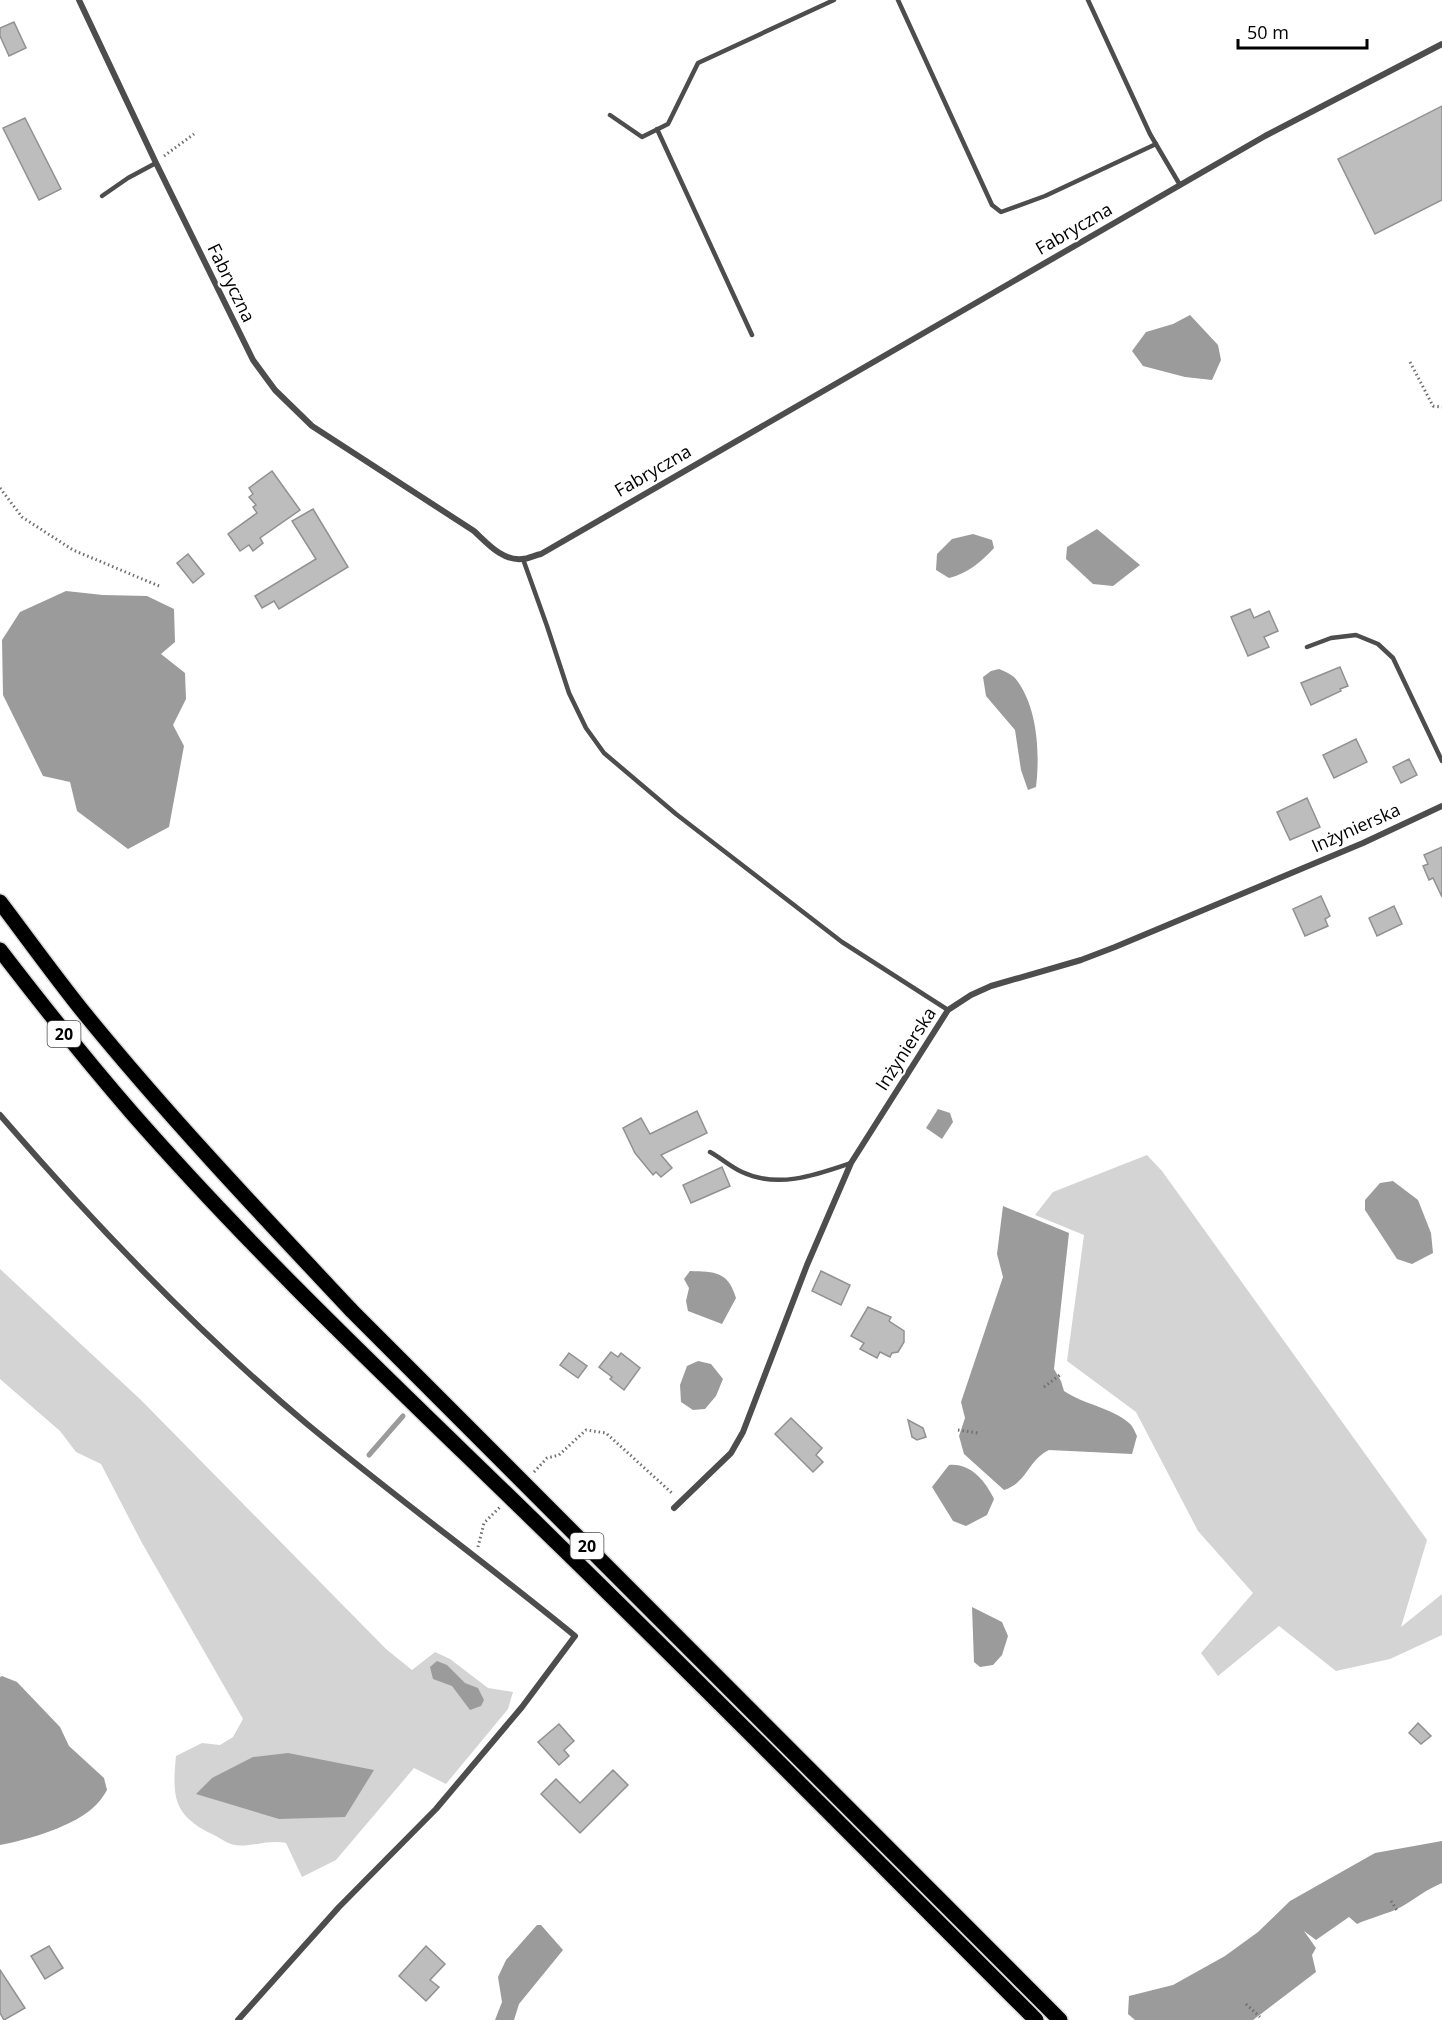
<svg xmlns="http://www.w3.org/2000/svg" width="1442" height="2020" font-family="'Open Sans',sans-serif">
<rect width="100%" height="100%" fill="#fff"/>
<g fill="#d4d4d4">
<polygon points="1147,1155 1162,1171 1427,1540 1401,1627 1442,1594 1442,1635 1390,1659 1336,1671 1279,1626 1218,1676 1201,1653 1253,1593 1198,1531 1136,1412 1067,1361 1084,1235 1035,1215 1053,1192"/>
<path d="M0,1269L141,1400L386,1649L412,1670L435,1652L450,1659L488,1688L513,1692L508,1709L446,1784L414,1768L336,1860L302,1877L286,1843C267,1839 250,1848 235,1845C228,1844 220,1838 214,1835C173,1816 172,1797 176,1756L202,1743L220,1745L233,1737L243,1719L142,1543L101,1464L76,1452L60,1431L0,1379Z"/>
</g>
<g fill="#9b9b9b">
<polygon points="1190,315 1218,345 1221,360 1212,380 1185,377 1143,366 1132,351 1146,332 1173,324"/>
<polygon points="1097,529 1140,565 1113,586 1093,584 1066,559 1067,547"/>
<path d="M973,534L992,540L994,548C980,563 968,573 949,578L936,570L937,554L952,539Z"/>
<polygon points="66,591 103,595 147,596 174,609 175,642 161,654 185,673 186,699 173,725 184,746 169,827 128,849 77,811 70,782 43,776 3,695 2,640 20,612"/>
<path d="M999,669C1004,671 1011,674 1015,678C1038,706 1040,754 1036,787L1028,790L1021,770L1015,730L986,696L983,677L991,671Z"/>
<polygon points="938,1109 950,1113 953,1122 942,1139 926,1128"/>
<polygon points="1393,1181 1418,1200 1431,1233 1433,1253 1412,1264 1397,1259 1365,1210 1365,1200 1380,1183"/>
<path d="M1003,1206L1069,1233L1054,1369L1061,1381L1064,1391C1083,1404 1112,1408 1129,1423C1133,1426 1135,1432 1137,1436L1132,1454L1049,1450C1028,1460 1027,1483 1004,1490L964,1454L959,1436L965,1418L961,1402L1003,1277L997,1254Z"/>
<path d="M690,1271C715,1272 728,1271 736,1298L722,1324L688,1311L686,1301L689,1288L684,1279Z"/>
<polygon points="698,1361 711,1364 723,1379 716,1396 705,1409 693,1410 681,1402 680,1385 687,1366"/>
<path d="M949,1465C971,1463 985,1481 994,1499L987,1515L966,1526L953,1521L932,1487Z"/>
<polygon points="972,1607 1002,1622 1008,1636 1002,1655 993,1665 980,1667 974,1662"/>
<polygon points="437,1661 447,1665 465,1683 478,1688 484,1700 481,1706 470,1710 452,1686 433,1679 430,1667"/>
<path d="M2,1676L17,1682L60,1727L69,1746L104,1778L107,1790C104,1795 100,1801 96,1805C76,1826 27,1840 0,1845V1677Z"/>
<polygon points="288,1753 374,1770 345,1817 279,1819 196,1794 212,1778 253,1757"/>
<path d="M1442,1841V1883C1427,1889 1415,1899 1401,1907C1388,1914 1372,1917 1357,1924L1349,1917L1316,1940L1304,1931L1316,1948L1312,1955L1316,1972L1253,2020H1135L1128,2014L1129,1996L1173,1985L1225,1956L1258,1932L1290,1901L1375,1853Z"/>
<polygon points="537,1925 541,1925 563,1950 519,2004 514,2020 495,2020 502,2002 498,1977 506,1960"/>
</g>
<g fill="none" stroke-linecap="round" stroke-linejoin="round">
<polyline stroke="#9b9b9b" stroke-width="5" points="369,1455 403,1416"/>
</g>
<g fill="#bdbdbd" stroke="#919191" stroke-width="1.5">
<polygon points="14,22 26,48 9,56 0,36 0,28"/>
<polygon points="1442,106 1442,200 1375,234 1338,159"/>
<polygon points="25,118 61,189 39,200 3,128"/>
<polygon points="272,471 300,510 260,538 263,543 253,551 249,545 240,551 228,534 257,513 253,507 256,505 249,497 253,494 249,488"/>
<polygon points="313,509 348,567 279,609 274,601 262,608 255,596 316,559 292,521"/>
<polygon points="188,554 204,574 193,583 177,563"/>
<polygon points="1250,609 1254,618 1269,611 1278,631 1264,637 1269,647 1248,656 1231,617"/>
<polygon points="1340,667 1348,686 1340,689 1341,691 1311,705 1301,683"/>
<polygon points="1356,739 1367,762 1334,778 1323,755"/>
<polygon points="1409,759 1417,775 1401,783 1393,767"/>
<polygon points="1307,798 1320,827 1290,840 1277,812"/>
<polygon points="1442,847 1442,897 1433,878 1429,880 1423,866 1428,864 1424,855"/>
<polygon points="1321,896 1330,916 1325,919 1328,926 1305,936 1293,909"/>
<polygon points="1394,906 1402,924 1377,936 1369,918"/>
<polygon points="697,1111 707,1133 661,1155 672,1168 661,1177 656,1172 653,1175 635,1153 623,1128 641,1118 650,1134"/>
<polygon points="722,1167 730,1186 691,1203 683,1185"/>
<polygon points="821,1271 850,1285 841,1305 812,1291"/>
<polygon points="868,1307 891,1317 889,1321 904,1331 904,1342 898,1352 892,1353 890,1357 880,1352 877,1358 860,1349 864,1343 851,1336"/>
<polygon points="611,1352 618,1357 621,1353 640,1368 624,1390 610,1379 612,1377 599,1367"/>
<polygon points="569,1353 587,1366 578,1378 560,1365"/>
<polygon points="791,1418 822,1448 816,1455 823,1462 813,1472 775,1434"/>
<polygon points="908,1420 923,1428 926,1437 917,1440 912,1437"/>
<polygon points="1418,1723 1431,1736 1421,1744 1409,1733"/>
<polygon points="559,1724 574,1741 564,1750 569,1756 559,1765 538,1742"/>
<polygon points="613,1770 628,1785 580,1833 541,1794 556,1779 580,1803"/>
<polygon points="49,1946 63,1968 45,1979 31,1956"/>
<polygon points="426,1946 445,1964 430,1980 439,1987 426,2001 399,1976"/>
<polygon points="0,1970 25,2008 4,2020 0,2013"/>
</g>
<g fill="none" stroke-linecap="round" stroke-linejoin="round">
<g stroke="#dbdbdb" stroke-width="18">
<g id="primary">
<path d="M0,902C28,939 56,978 85,1014C169,1117 261,1214 352,1311L1060,2020"/>
<path d="M0,950C43,1006 86,1060 132,1113C265,1265 414,1403 558,1544C719,1701 877,1861 1036,2020"/>
</g>
</g>
<g stroke="#6f6f6f" stroke-width="3" stroke-dasharray="1.5 3" stroke-linecap="butt">
<polyline points="164,156 194,134"/>
<polyline points="1410,362 1433,406 1442,407"/>
<polyline points="0,488 22,517 73,550 159,586"/>
<polyline points="1044,1387 1060,1375"/>
<polyline points="958,1430 978,1433"/>
<polyline points="534,1472 547,1458 559,1455 586,1430 606,1433 673,1494"/>
<polyline points="478,1547 484,1523 500,1507"/>
<polyline points="1391,1901 1398,1912"/>
<polyline points="1246,2004 1260,2017"/>
</g>
<g stroke="#4d4d4d" stroke-width="4.5">
<polyline points="898,0 992,205 1001,212 1045,196 1156,144"/>
<polyline points="1088,0 1150,134 1180,185"/>
<polyline points="610,115 642,137 668,124 698,63 834,0"/>
<polyline points="657,129 752,335"/>
<polyline points="102,196 128,178 156,163"/>
<polyline points="523,559 547,626 569,693 586,728 604,753 676,814 842,942 948,1010"/>
<polyline points="1307,647 1331,638 1356,635 1378,644 1393,658 1442,761"/>
<path d="M710,1152C721,1158 731,1167 742,1172C778,1189 816,1175 851,1163"/>
</g>
<g stroke="#4d4d4d" stroke-width="6">
<path d="M79,0L156,163L253,360L275,390L312,426L474,531C487,543 502,561 522,559C528,559 535,555 541,554L1265,136L1442,44"/>
<path d="M0,1115C95,1225 196,1331 307,1424C395,1497 487,1564 575,1636L522,1707L436,1809L339,1907L238,2020"/>
<polyline points="674,1508 731,1453 743,1432 807,1265 851,1163 948,1010 971,995 991,986 1081,960 1115,947 1363,843 1442,806"/>
</g>
<use href="#primary" stroke="#000" stroke-width="15"/>
</g>
<g text-anchor="middle" stroke-width="4.5" stroke-linejoin="round" paint-order="stroke">
<g fill="#fff" stroke="#4c4c4c" stroke-width="1.5">
<rect x="47.5" y="1021" width="33" height="26" rx="4.5"/>
<rect x="570.5" y="1533" width="33" height="26" rx="4.5"/>
</g>
<g font-size="16" font-weight="bold" fill="#000">
<text x="64" y="1040">20</text>
<text x="587" y="1552">20</text>
</g>
<g font-size="18" fill="#000" stroke="#fff">
<text transform="translate(1074 229) rotate(-30)" y="6">Fabryczna</text>
<text transform="translate(231 283) rotate(64)" y="6">Fabryczna</text>
<text transform="translate(653 471) rotate(-30)" y="6">Fabryczna</text>
<text transform="translate(1356 828) rotate(-24)" y="6">Inżynierska</text>
<text transform="translate(906 1049) rotate(-57)" y="6">Inżynierska</text>
</g>
</g>
<path d="M1238 39v9h129v-9" fill="none" stroke="#000000" stroke-width="3"/>
<text x="1247" y="39" font-size="18" fill="#000000" stroke="#ffffff" stroke-width="4.5" paint-order="stroke">50 m</text>
</svg>
